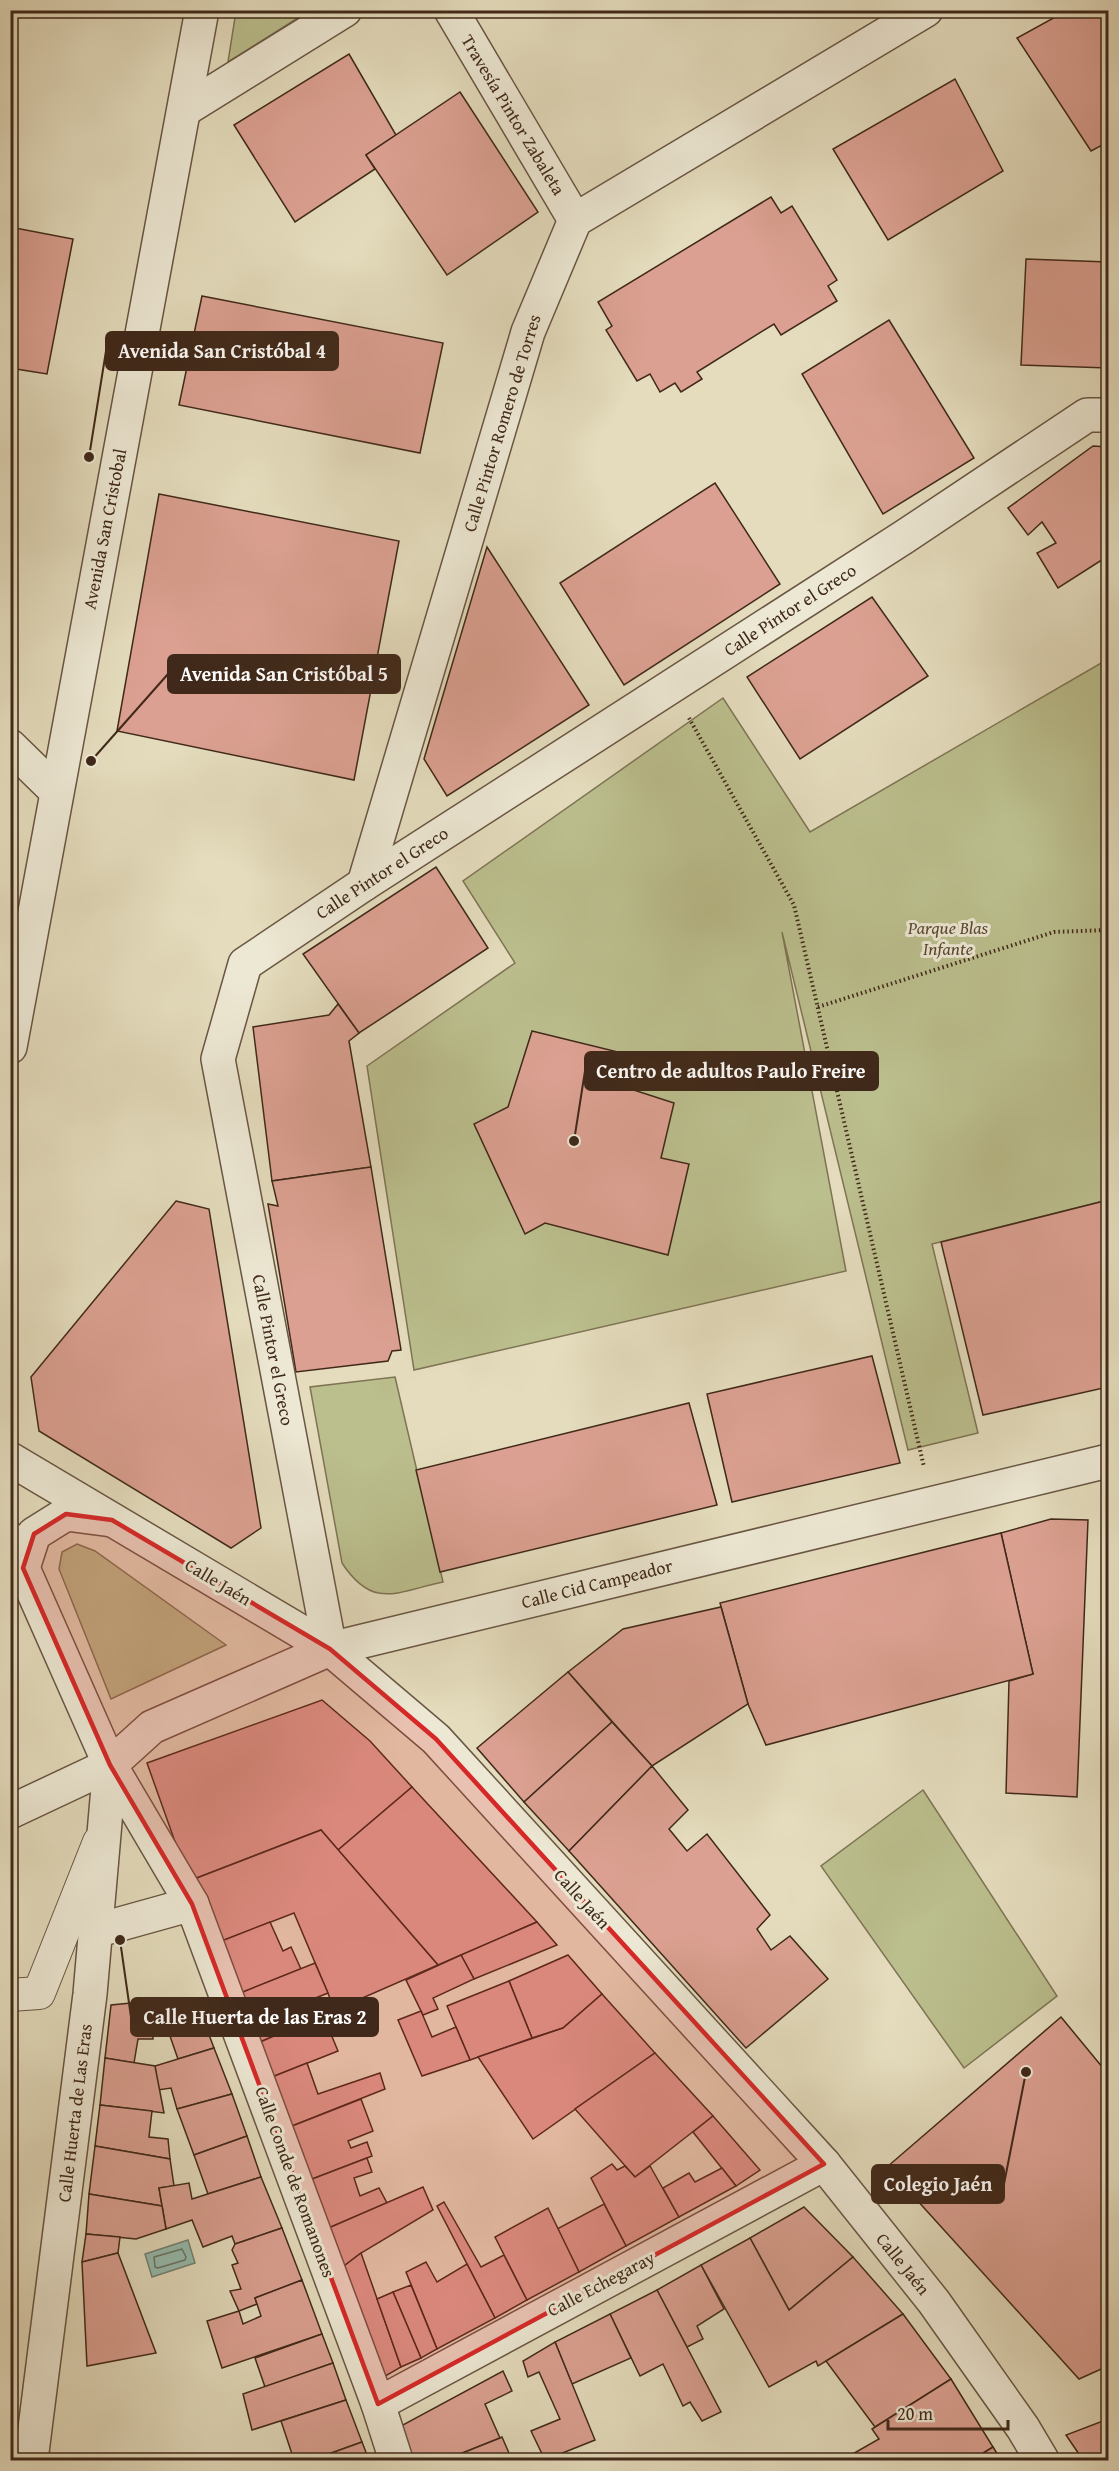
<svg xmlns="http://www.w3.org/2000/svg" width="1119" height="2471" font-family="'Gentium Book Plus',serif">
<rect width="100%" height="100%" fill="#e4dcbd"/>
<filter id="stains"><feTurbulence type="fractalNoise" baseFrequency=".00333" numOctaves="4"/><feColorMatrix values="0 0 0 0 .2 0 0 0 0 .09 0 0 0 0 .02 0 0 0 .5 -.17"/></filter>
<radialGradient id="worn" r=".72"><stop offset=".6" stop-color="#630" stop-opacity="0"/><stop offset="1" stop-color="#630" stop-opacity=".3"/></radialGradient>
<g fill="#bbbe8d" stroke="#7e7454" stroke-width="1.5">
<polygon points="236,11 236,10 309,11 228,62"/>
<polygon points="1108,659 1108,1200 932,1244 978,1433 908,1450 782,932 846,1271 414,1370 367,1066 515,963 463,881 723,698 810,832"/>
<path d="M395,1377L443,1582C396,1592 373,1610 342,1563L310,1387Z"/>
<polygon points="77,1544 95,1551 226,1645 111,1699 59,1569 62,1552"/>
<polygon points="923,1790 1057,1996 964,2068 821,1866"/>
</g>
<polygon fill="#95bcae" stroke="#738173" stroke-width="1.5" points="188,2240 195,2263 152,2277 145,2254"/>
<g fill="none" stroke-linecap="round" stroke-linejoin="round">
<polygon stroke="#6a7264" stroke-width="1.5" points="182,2249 186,2257 185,2260 158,2268 155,2267 154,2257"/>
</g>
<g fill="#dba091" stroke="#40291a" stroke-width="1.5">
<polygon points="1068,10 1108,10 1108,142 1091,151 1017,38"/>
<polygon points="349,54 396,135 366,155 375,169 295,222 234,125"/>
<polygon points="955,79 1003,171 888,240 833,149"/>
<polygon points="460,92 538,212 447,275 366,155"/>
<polygon points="771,197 781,213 792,206 837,280 828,286 837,301 781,335 774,324 697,372 702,379 681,392 675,383 660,392 650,374 637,381 606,330 612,326 598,302"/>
<polygon points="10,227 73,239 47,374 10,368"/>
<polygon points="1026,259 1108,262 1108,368 1021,365"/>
<polygon points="202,296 443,343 420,453 179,405"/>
<polygon points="889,320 974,458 883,514 802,374"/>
<polygon points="1093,446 1108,447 1108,556 1058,588 1037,553 1056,543 1042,522 1028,535 1008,508"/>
<polygon points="715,483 780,584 624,685 560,583"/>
<polygon points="159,494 399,541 354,780 117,731"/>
<polygon points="487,547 589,705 447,796 424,759"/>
<polygon points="872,597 928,676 800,759 747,677"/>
<polygon points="436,867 488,948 359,1033 303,954"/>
<polygon points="338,1004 359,1033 349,1041 371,1167 272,1181 253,1027 329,1015"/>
<polygon points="532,1031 622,1053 612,1083 674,1103 661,1158 689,1164 668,1255 545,1223 525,1234 474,1124 508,1107"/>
<polygon points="371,1167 401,1350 392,1351 388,1361 296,1372 268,1204 278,1206 272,1181"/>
<polygon points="1108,1200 1108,1387 983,1415 941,1242"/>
<polygon points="176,1201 209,1209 261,1528 231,1548 39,1431 31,1377"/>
<polygon points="872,1356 900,1463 732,1502 707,1394"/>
<polygon points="689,1403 717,1505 440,1572 416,1470"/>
<polygon points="1051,1519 1088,1520 1077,1797 1006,1793 1009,1681 1033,1674 1001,1533"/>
<polygon points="1001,1533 1033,1674 766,1745 748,1704 720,1603"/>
<polygon points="721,1607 748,1704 652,1766 568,1672 623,1629"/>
<polygon points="568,1672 612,1722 524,1802 477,1748"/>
<polygon points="322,1700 370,1741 412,1787 338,1850 321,1830 189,1881 147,1763"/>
<polygon points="612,1722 652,1766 569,1851 524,1802"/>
<polygon points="652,1766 688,1810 669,1829 687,1851 707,1834 770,1915 757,1929 771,1950 790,1936 828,1979 746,2048 569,1851"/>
<polygon points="412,1787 537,1922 438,1965 338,1850"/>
<polygon points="321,1830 438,1965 335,2010 294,1913 214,1944 189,1881"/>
<polygon points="270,1922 283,1951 291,1947 301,1969 233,1996 214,1944"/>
<polygon points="537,1922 557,1945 474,1979 461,1955"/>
<polygon points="461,1955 474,1979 433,1998 438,2009 423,2015 406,1980"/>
<polygon points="568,1955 602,1994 563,2028 532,2038 509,1981"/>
<polygon points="315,1963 328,1993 298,2005 304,2023 253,2045 233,1996"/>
<polygon points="509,1981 532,2038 470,2060 447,2006"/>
<polygon points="602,1994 655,2053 533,2139 478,2057 563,2028"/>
<polygon points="195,1998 214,2048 178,2059 158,2002"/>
<polygon points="151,2001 153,2039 138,2039 134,2063 105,2058 111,2005"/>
<polygon points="421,2011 432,2037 456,2027 470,2060 422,2076 398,2020"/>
<polygon points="323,2015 338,2051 267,2079 253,2045"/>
<polygon points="1061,2017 1108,2074 1108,2366 1079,2379 887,2167"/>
<polygon points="214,2048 232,2094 177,2109 171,2088 158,2090 155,2066"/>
<polygon points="655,2053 713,2116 635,2177 575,2109"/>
<polygon points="105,2058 155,2066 164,2113 100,2105"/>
<polygon points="307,2063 318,2094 380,2073 385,2089 287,2128 267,2079"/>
<polygon points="232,2094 247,2136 194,2155 177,2109"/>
<polygon points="361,2099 373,2131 348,2141 351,2148 367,2142 372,2156 307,2181 287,2128"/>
<polygon points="100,2105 152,2111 149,2137 168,2139 170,2159 95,2146"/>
<polygon points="713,2116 760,2170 736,2186 693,2132"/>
<polygon points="247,2136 261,2177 208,2194 194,2155"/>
<polygon points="95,2146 170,2159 174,2186 159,2188 162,2206 89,2194"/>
<polygon points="367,2158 372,2172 354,2178 360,2196 379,2188 387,2203 324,2230 307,2181"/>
<polygon points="612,2164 617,2170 625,2166 635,2177 650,2166 679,2217 626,2246 591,2178"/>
<polygon points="722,2168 736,2186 679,2217 663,2188 689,2173 695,2182"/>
<polygon points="261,2177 282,2228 235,2244 232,2236 203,2247 192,2220 166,2229 159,2188 189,2183 192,2199"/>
<polygon points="423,2187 433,2210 361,2253 340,2269 324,2230"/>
<polygon points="89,2194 162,2206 166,2229 136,2239 86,2234"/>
<polygon points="444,2202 481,2267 504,2255 527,2300 495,2318 437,2206"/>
<polygon points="604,2204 626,2246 579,2272 557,2229"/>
<polygon points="804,2207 853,2257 789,2310 750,2238"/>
<polygon points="548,2208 579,2272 527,2300 495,2237"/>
<polygon points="282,2228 302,2280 255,2298 257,2304 239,2311 230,2291 241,2289 232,2265 238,2263 232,2250 235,2244"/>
<polygon points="86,2234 120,2237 118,2253 82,2262"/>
<polygon points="750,2238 789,2310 853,2257 903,2314 818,2366 816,2361 769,2387 701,2265"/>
<polygon points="118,2253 156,2353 87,2366 82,2262"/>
<polygon points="361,2253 401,2367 382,2378 340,2269"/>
<polygon points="426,2262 437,2282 467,2264 495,2318 437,2349 406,2272"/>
<polygon points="701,2265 724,2309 697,2326 703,2339 687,2347 657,2290"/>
<polygon points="302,2280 322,2334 222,2368 207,2321 239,2311 243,2324 261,2316 255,2298"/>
<polygon points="411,2285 437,2349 421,2358 393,2292"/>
<polygon points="657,2290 721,2412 702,2421 690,2402 683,2406 663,2364 640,2376 610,2314"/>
<polygon points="393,2292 421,2358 401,2367 377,2299"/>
<polygon points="610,2314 631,2358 572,2384 555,2342"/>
<polygon points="903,2314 951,2379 875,2427 826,2361"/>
<polygon points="322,2334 333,2363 265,2387 255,2358"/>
<polygon points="555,2342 595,2440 545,2460 531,2431 560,2419 539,2372 528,2377 523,2361"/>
<polygon points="333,2363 346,2400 252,2430 243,2394"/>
<polygon points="503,2371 512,2391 485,2404 500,2438 445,2460 410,2460 399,2427"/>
<polygon points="951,2379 993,2447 972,2460 842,2460 879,2439 872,2429"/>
<polygon points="346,2400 362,2442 312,2460 294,2460 281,2421"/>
<polygon points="1108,2419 1108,2460 1083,2460 1066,2435"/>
<polygon points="502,2437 512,2460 445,2460 500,2438"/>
<polygon points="362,2442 369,2460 312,2460"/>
<polygon points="993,2447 1001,2460 972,2460"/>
</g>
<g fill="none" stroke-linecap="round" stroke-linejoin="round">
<g stroke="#695643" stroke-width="34">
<polyline id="pedestrian" points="10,1995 39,1993 99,1842"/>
</g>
<g stroke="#695643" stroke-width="36">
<g id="minor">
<polyline points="451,10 575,220"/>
<polyline points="184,110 345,10"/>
<polyline points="10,746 56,791"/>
<polyline points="364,884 528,332 575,220 926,10"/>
<polyline points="23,1568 34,1534 66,1514 112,1520"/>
<polyline points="330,1649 218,1059 245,964 364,884 904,537 1087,415 1108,415"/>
<polyline points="110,1765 192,1904 378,2404 396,2460"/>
<polyline points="10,1812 110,1765 152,1727 330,1649 1108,1461"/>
<polyline points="95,1931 192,1904"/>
<polyline points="378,2404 824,2164"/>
</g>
</g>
<g stroke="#695643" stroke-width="36">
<g id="tertiary">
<polyline points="10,1047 202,10"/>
<polyline points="10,1459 330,1649 436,1739 824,2164 934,2302 1023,2428 1042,2460"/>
<polyline points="10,1539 110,1765 90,1994 31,2460"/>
</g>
</g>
<g stroke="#40291a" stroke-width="4" stroke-dasharray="1.5 3" stroke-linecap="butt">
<polyline points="689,718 794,905 924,1467"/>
<polyline points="818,1007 1054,932 1108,930"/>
</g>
<use href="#pedestrian" stroke="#ede8d4" stroke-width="32"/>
<use href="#minor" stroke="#ede8d4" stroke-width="33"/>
<use href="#tertiary" stroke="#ede8d4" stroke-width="33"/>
</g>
<path fill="#d62828" fill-opacity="0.2" stroke="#d62828" stroke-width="4.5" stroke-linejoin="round" d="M66,1514L112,1520L330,1649L436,1739L824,2164L378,2404L192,1904L110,1765L23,1568L34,1534Z"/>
<g text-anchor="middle" stroke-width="6" stroke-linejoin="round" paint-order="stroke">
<g font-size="18" fill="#40291a" stroke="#ede8d4">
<text transform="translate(513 115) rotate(59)" y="6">Travesía Pintor Zabaleta</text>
<text transform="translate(502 423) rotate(-73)" y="6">Calle Pintor Romero de Torres</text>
<text transform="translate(105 529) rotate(-79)" y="6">Avenida San Cristobal</text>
<text transform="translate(790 610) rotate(-33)" y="6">Calle Pintor el Greco</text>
<text transform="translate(382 873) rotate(-33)" y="6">Calle Pintor el Greco</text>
<text transform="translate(273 1350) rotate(79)" y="6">Calle Pintor el Greco</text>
<text transform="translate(218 1582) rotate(31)" y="6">Calle Jaén</text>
<text transform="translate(597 1584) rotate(-14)" y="6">Calle Cid Campeador</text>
<text transform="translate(582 1899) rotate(48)" y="6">Calle Jaén</text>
<text transform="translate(75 2113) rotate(-83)" y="6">Calle Huerta de Las Eras</text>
<text transform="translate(295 2182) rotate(70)" y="6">Calle Conde de Romanones</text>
<text transform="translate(903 2264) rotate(51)" y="6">Calle Jaén</text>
<text transform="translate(601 2284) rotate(-28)" y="6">Calle Echegaray</text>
</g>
<g font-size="18" font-style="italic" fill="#594731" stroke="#ede8d4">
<text x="948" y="934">Parque Blas<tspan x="948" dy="21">Infante</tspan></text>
</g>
</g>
<path fill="none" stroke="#40291a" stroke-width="2" d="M89 457L106 351M91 761L168 674M574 1141L585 1071M120 1940L131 2017M1026 2072L1004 2184"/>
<g fill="#40291a" stroke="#ede8d4" stroke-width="2">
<circle cx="89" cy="457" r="6"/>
<circle cx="91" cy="761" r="6"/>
<circle cx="574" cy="1141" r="6"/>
<circle cx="120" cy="1940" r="6"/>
<circle cx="1026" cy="2072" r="6"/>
</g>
<g fill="#40291a" stroke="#40291a" stroke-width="2">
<rect x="106" y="332" width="232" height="38" rx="6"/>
<rect x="168" y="655" width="232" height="38" rx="6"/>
<rect x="585" y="1052" width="293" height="38" rx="6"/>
<rect x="131" y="1998" width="247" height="38" rx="6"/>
<rect x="872" y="2165" width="132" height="38" rx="6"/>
</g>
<g font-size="20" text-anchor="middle" font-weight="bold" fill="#fff">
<text x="222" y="358">Avenida San Cristóbal 4</text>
<text x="284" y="681">Avenida San Cristóbal 5</text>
<text x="731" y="1078">Centro de adultos Paulo Freire</text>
<text x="255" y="2024">Calle Huerta de las Eras 2</text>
<text x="938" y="2191">Colegio Jaén</text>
</g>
<rect width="1119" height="2471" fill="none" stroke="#e4dcbd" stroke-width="36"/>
<rect x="12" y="12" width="1095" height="2447" fill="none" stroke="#40291a" stroke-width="3"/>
<rect x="18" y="18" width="1083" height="2435" fill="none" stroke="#40291a" stroke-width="1.5"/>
<path d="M888 2420v9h120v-9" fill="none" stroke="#40291a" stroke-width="3"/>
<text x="897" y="2420" font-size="18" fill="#40291a" stroke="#ede8d4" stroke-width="4.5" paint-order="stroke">20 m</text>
<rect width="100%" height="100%" filter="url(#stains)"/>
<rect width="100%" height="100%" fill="url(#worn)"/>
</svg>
